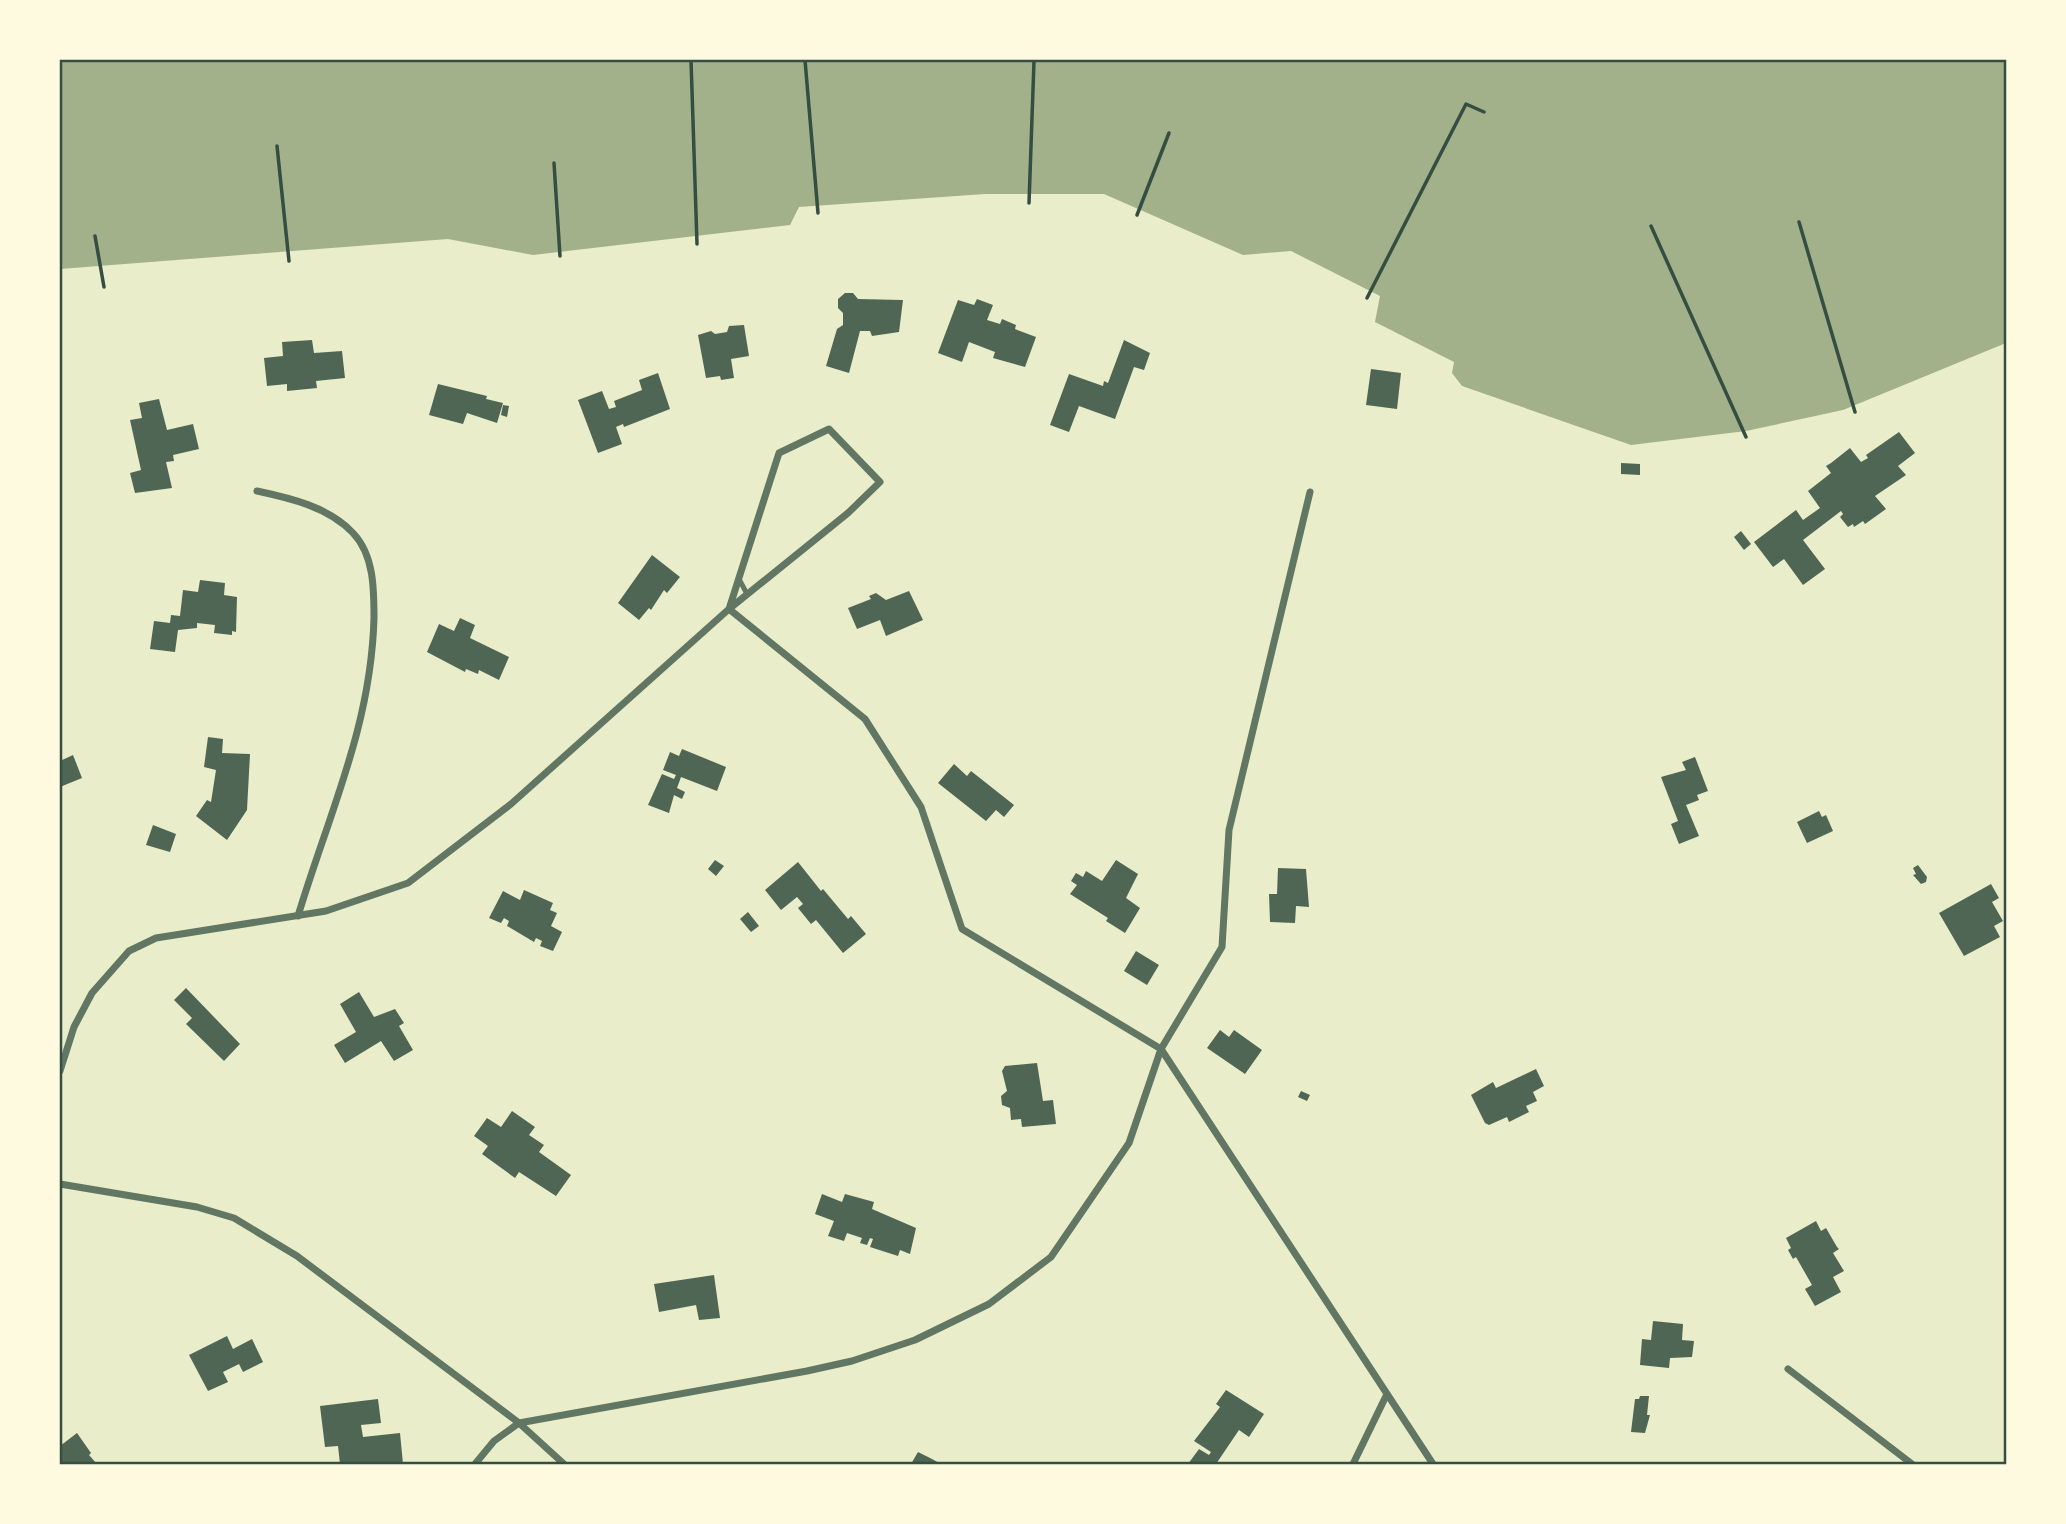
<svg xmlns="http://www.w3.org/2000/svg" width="2066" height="1524" font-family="'Roboto Condensed',sans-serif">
<rect width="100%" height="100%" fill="#e9edc9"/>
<polygon fill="#a3b18a" points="60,60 2006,60 2006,343 1843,410 1746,431 1631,445 1462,386 1452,373 1454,362 1375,322 1380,296 1291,251 1243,255 1104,194 985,194 799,207 790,225 533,255 448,239 60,269"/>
<g fill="#4f6655">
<polygon points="845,293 853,293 858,299 903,300 899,332 872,336 870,331 860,331 849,373 826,366 837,329 843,325 843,313 838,308 838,299"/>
<polygon points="977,299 993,305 987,320 1000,324 1002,319 1016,325 1015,329 1036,337 1025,367 993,358 995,352 969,342 962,362 938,353 958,300 974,305"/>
<polygon points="744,325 749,356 731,359 734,378 721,380 720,376 706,378 698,335 711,331 715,334 727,332 729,326"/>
<polygon points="312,340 314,353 342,351 345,378 316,381 317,388 287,391 287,384 267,386 264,358 283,356 282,342"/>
<polygon points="1124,340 1150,353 1144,370 1134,367 1115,419 1079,406 1069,432 1050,425 1069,374 1103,386 1104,381 1108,383"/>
<polygon points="1371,369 1401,373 1397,409 1366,405"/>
<polygon points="658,373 670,409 624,427 623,424 616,427 622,444 598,453 578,400 602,391 609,409 616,407 614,401 642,390 639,380"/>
<polygon points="438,384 487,396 486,399 503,403 497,423 467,413 463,424 429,415"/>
<polygon points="159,399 167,430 193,424 199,449 173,455 174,461 166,462 172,488 135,493 130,473 141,470 130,420 142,418 139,403"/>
<polygon points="503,405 509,406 507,417 501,415"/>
<polygon points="1899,432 1915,453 1898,466 1906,475 1875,496 1886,509 1865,524 1863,521 1854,527 1853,524 1848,527 1840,517 1843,514 1841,511 1803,540 1825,569 1803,585 1784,559 1773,567 1754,542 1796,510 1803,520 1820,508 1808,491 1831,473 1826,466 1831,463 1850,448 1861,462 1868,458 1866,455"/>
<polygon points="1621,463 1640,464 1640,475 1621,474"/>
<polygon points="1741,531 1751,544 1744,550 1734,537"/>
<polygon points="652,555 680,577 667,593 664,590 651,610 649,608 639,620 618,603"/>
<polygon points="200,580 225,583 224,595 237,597 236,632 232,631 232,635 214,633 215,625 197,623 197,628 178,630 175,652 150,649 154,621 170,623 171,615 180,616 183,590 198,592"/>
<polygon points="909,591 923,620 886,636 880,620 857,629 848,608 871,599 869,596 876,593 886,600"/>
<polygon points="460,618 475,625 470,638 509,657 499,680 479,670 478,674 466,669 465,672 427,652 439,624 454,631"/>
<polygon points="208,737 223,739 222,753 250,754 247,810 227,840 196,816 207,800 211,802 216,770 204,767"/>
<polygon points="682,749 726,767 717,791 681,777 677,788 685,792 682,799 674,795 669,813 648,805 662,774 674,779 676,775 663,770 670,752 679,756"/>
<polygon points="73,755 82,778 60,787 60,761"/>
<polygon points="1695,757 1708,791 1697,795 1699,800 1686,805 1699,836 1679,844 1671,824 1678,821 1661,777 1686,770 1682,762"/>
<polygon points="954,764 967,776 971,771 1014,805 1004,817 996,810 986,821 938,783"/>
<polygon points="1819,811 1822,817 1826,815 1833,831 1807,843 1797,822"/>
<polygon points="153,825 176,834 170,852 146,845"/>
<polygon points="715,860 724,866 716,876 708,869"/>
<polygon points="1116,860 1138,874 1126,898 1140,908 1125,933 1106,921 1108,918 1070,894 1077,885 1071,881 1076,873 1083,877 1086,871 1102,881"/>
<polygon points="798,862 821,891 823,889 848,919 851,916 866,934 843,953 816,920 811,924 798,908 803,904 797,897 781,910 765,890"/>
<polygon points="1918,865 1927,877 1926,882 1921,884 1913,875 1916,874 1913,868"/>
<polygon points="1278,868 1306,869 1309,907 1296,906 1295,923 1270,922 1269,894 1277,894"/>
<polygon points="1991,884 1999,898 1992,902 2003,921 1994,926 2000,937 1964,956 1939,913"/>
<polygon points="524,890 553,903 550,910 557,913 551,926 562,932 553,951 540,946 542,941 536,938 534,942 507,926 509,921 504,918 501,923 489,918 503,891 520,900"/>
<polygon points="748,912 759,926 751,932 740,919"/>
<polygon points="1136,951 1159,965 1147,985 1124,971"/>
<polygon points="186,988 240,1044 224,1061 186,1024 192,1018 174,1000"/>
<polygon points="359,992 374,1017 395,1009 404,1023 399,1026 413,1050 394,1061 381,1041 345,1063 334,1045 356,1032 340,1004"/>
<polygon points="1220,1030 1229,1037 1234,1030 1262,1050 1245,1074 1207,1048"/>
<polygon points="1037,1063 1043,1101 1053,1100 1056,1124 1022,1127 1021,1119 1011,1120 1010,1108 1002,1105 1001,1096 1007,1091 1002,1071 1005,1066"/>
<polygon points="1536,1069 1544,1086 1533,1092 1537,1101 1526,1106 1529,1112 1509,1122 1507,1117 1489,1125 1485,1123 1471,1095 1493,1082 1496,1088"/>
<polygon points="1301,1091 1310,1095 1307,1101 1298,1097"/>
<polygon points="512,1111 535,1127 529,1135 544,1145 539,1152 571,1175 556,1196 519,1172 515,1178 482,1154 488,1146 474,1136 487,1118 501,1127"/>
<polygon points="822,1194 842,1202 845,1194 874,1202 872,1209 916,1228 910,1254 900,1250 898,1256 870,1247 873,1239 870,1238 867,1245 860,1243 862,1238 847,1233 844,1241 828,1236 834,1221 815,1214"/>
<polygon points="1816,1221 1821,1231 1826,1228 1837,1247 1839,1249 1833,1253 1844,1271 1833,1277 1841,1292 1815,1306 1805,1289 1812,1285 1796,1257 1793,1259 1788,1250 1791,1248 1786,1238"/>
<polygon points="714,1275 720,1318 699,1320 696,1305 659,1312 654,1284"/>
<polygon points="1653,1321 1683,1324 1682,1340 1694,1341 1692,1357 1670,1358 1669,1368 1640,1365 1642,1339 1651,1340"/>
<polygon points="227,1336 233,1349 252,1339 263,1362 243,1372 239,1364 223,1372 228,1382 208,1391 189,1355"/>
<polygon points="1226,1390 1264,1414 1249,1437 1239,1430 1216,1464 1188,1464 1199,1449 1209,1455 1211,1452 1194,1441 1217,1411 1220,1407 1216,1404"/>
<polygon points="1640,1396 1649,1396 1647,1415 1650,1415 1645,1433 1631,1432 1635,1399 1639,1399"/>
<polygon points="378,1399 381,1423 361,1425 363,1437 400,1433 403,1464 340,1464 338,1446 325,1447 320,1406"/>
<polygon points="77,1433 91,1453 89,1455 97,1464 60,1464 60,1446"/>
<polygon points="918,1452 932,1459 941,1464 911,1464"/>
</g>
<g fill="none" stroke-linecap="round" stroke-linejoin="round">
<g stroke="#344e41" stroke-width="3.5">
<polyline points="691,60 697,244"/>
<polyline points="805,60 818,213"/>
<polyline points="277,146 289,261"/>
<polyline points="554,163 560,256"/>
<polyline points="1029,203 1034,61"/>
<polyline points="1137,215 1169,133"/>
<polyline points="1799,222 1855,412"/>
<polyline points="1651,226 1746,437"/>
<polyline points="95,236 104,287"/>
<polyline points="1367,298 1466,104 1484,112"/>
</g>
<polyline stroke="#617663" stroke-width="5" points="739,579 747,594"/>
<g stroke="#617663" stroke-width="7">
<path d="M257,491C290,498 329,507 353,533C374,555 374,589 374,618C371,727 329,813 298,916"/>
<polyline points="60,1071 74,1027 92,993 129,951 156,938 326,911 408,883 511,804 729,609 848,513 880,482 829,429 779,453 729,609 865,719 921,807 962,929 1161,1049 1433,1464"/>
<polyline points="60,1184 197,1207 234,1218 297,1256 519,1423 564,1464"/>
<polyline points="1788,1369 1912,1464"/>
<polyline points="475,1464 494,1441 519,1423 807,1371 852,1361 915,1340 989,1304 1051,1257 1129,1143 1161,1049 1222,947 1229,830 1310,492"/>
<polyline points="1353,1464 1386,1396"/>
</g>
</g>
<rect width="2066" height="1524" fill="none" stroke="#fefae0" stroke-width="122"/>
<rect x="61" y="61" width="1944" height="1402" fill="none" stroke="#344e41" stroke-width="2.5"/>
</svg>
